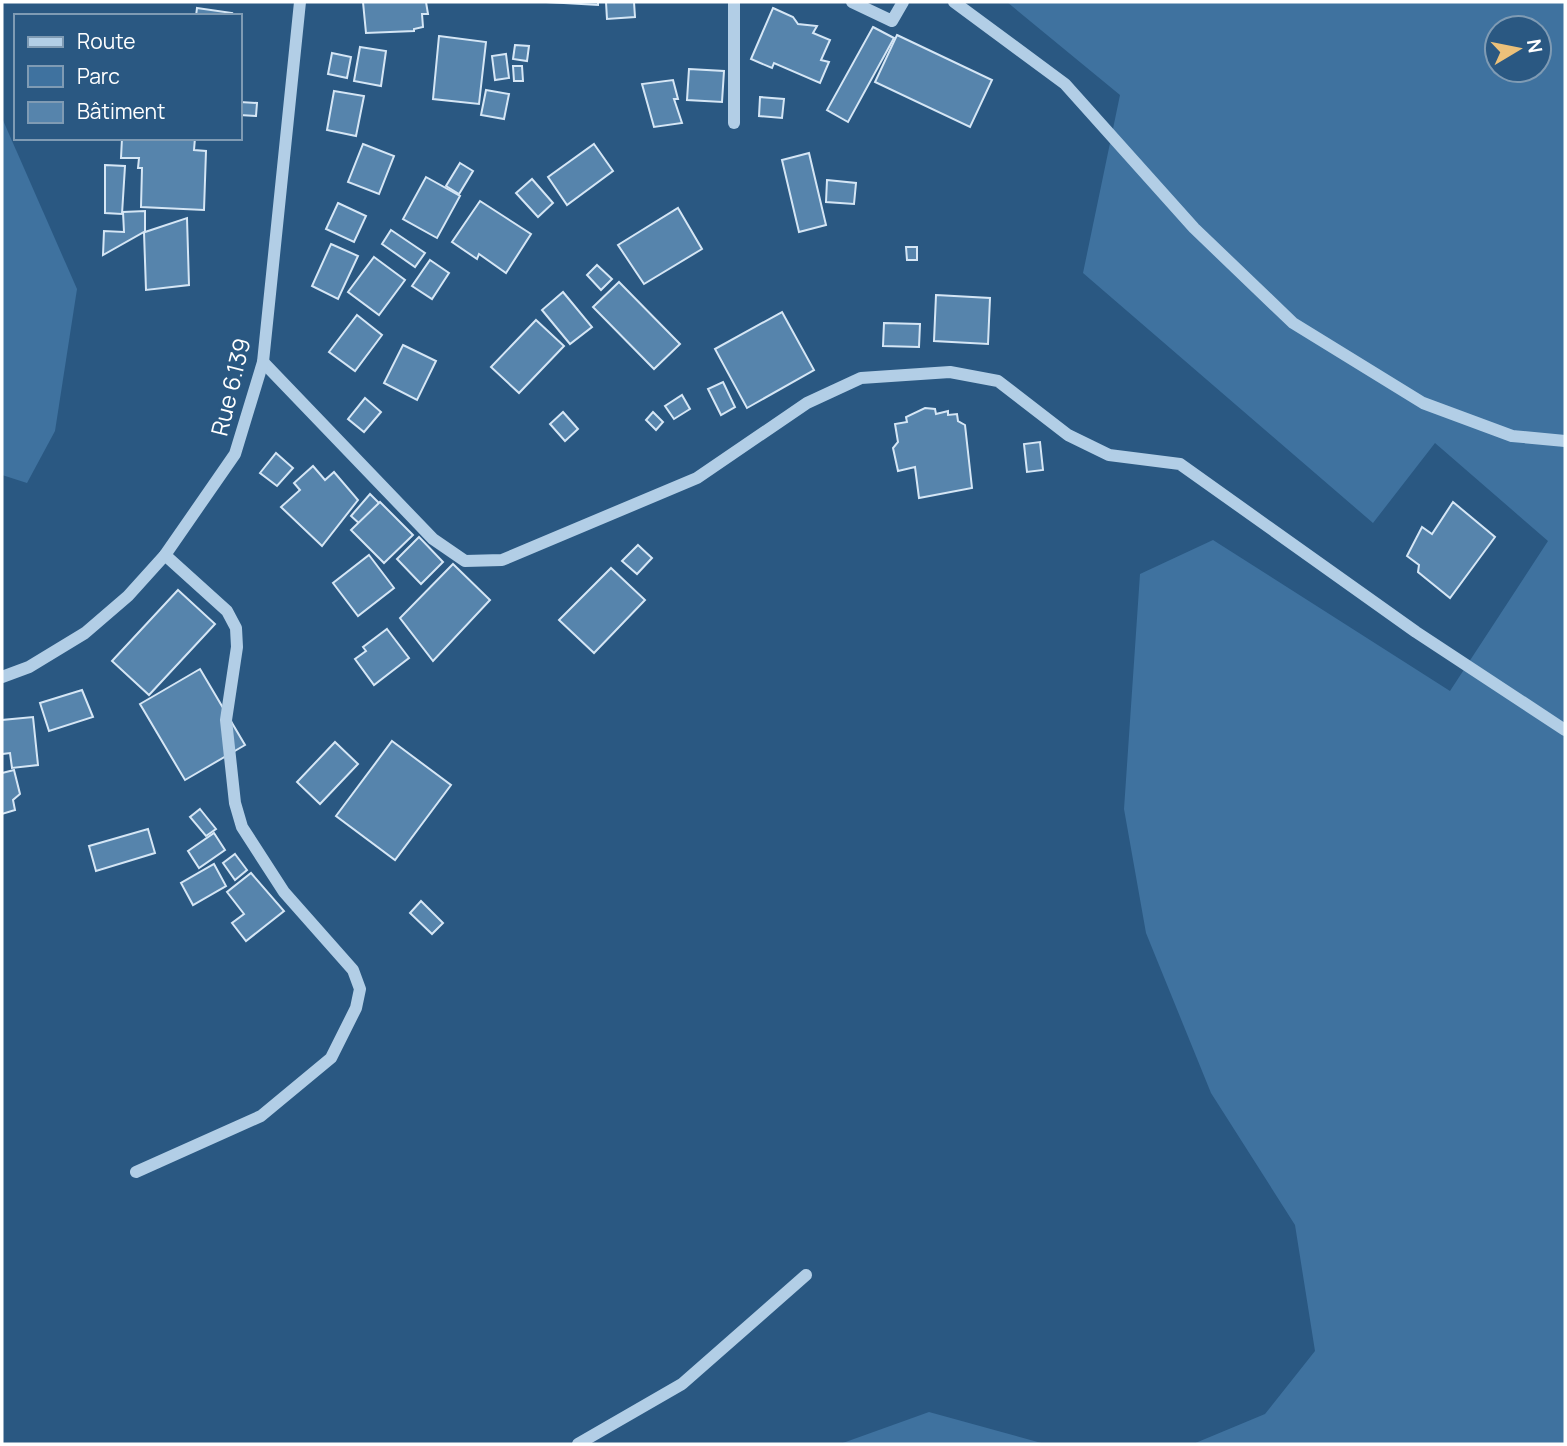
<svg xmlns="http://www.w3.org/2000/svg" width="1567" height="1446" font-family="Manrope,sans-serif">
<rect width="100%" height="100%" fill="#2a5882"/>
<g fill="#3f729f" fill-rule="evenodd">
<path d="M1007,2H1565V1444H1193L1265,1414L1315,1351L1295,1225L1211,1093L1146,933L1124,809L1140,574L1213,540L1450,691L1548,541L1435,443L1373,523L1083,273L1120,95ZM1497,28H1539V70H1497Z"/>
<polygon points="2,118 77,289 55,431 27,483 2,475"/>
<polygon points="929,1412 1045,1444 840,1444"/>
</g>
<g fill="#5684ac" stroke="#d5e6f5" stroke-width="2">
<polygon points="363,2 426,2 428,14 422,14 423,27 414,29 414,31 366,33"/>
<polygon points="546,2 598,2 598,5"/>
<polygon points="606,2 634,2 635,17 607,19"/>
<polygon points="197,8 232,13 231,16 196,16"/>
<polygon points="773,8 793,17 798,24 817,26 813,33 830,40 821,60 829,62 820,83 774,63 772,68 751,59"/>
<polygon points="873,27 894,38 848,122 827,110"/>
<polygon points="897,35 992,80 970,127 875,82"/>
<polygon points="439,36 486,42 479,104 433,99"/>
<polygon points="515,45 529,46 527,61 513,59"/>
<polygon points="360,47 386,51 381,86 354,81"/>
<polygon points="332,53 351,57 347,78 328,74"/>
<polygon points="506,54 509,78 495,80 492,56"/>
<polygon points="513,66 522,66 523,81 514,81"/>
<polygon points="689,69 724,71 722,102 687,100"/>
<polygon points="673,80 678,99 674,99 682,123 654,127 642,84"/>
<polygon points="486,90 509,94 504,119 481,115"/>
<polygon points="334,91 364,96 356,136 327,130"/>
<polygon points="760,97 784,99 782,118 759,116"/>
<polygon points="240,102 257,103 256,116 240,115"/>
<polygon points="122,138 195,138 194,150 206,151 204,210 141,207 142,168 138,168 139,158 121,158"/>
<polygon points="363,144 394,156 379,194 348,182"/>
<polygon points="594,144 613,171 567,205 548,177"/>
<polygon points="809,153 826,225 799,232 782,160"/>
<polygon points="460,163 473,171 459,194 446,186"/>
<polygon points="105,165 125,166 122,214 105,213"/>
<polygon points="426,177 460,196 437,238 403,219"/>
<polygon points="532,179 553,203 538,217 516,193"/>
<polygon points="827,180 856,183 854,204 826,202"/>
<polygon points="480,201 531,234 506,273 479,254 477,259 452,242"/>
<polygon points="338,203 366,216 354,242 326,229"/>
<polygon points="678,208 702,249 644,284 618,245"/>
<polygon points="145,211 145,232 187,218 189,285 146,290 144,232 103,255 104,231 124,232 123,212"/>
<polygon points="391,230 425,253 415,267 382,244"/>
<polygon points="331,244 358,256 338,299 312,286"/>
<polygon points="906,247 917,247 917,260 907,260"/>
<polygon points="374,257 405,280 379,315 348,292"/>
<polygon points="430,260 449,273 432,299 412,286"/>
<polygon points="597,265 612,279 601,290 587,275"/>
<polygon points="619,282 680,344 654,369 593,307"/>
<polygon points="563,292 592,327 570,344 542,310"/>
<polygon points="936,295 990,298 988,344 934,341"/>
<polygon points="782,312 814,370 747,408 715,349"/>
<polygon points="357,315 382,335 355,371 329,352"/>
<polygon points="536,320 564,346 519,393 491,367"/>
<polygon points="884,323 920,324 919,347 883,346"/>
<polygon points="403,345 436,361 417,400 384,383"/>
<polygon points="723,382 735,407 721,415 708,389"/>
<polygon points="682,395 690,409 674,419 665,406"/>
<polygon points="365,398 381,412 364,432 348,419"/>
<polygon points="925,408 935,409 936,414 948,411 948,415 957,414 958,421 965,425 972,488 919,498 915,467 898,471 893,448 898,442 895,424 907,422 906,417"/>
<polygon points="563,412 578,429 565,441 550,424"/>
<polygon points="653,412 663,422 656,430 646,420"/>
<polygon points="1040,442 1043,470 1027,472 1024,444"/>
<polygon points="276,453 293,468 277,486 260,473"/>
<polygon points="313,466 325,480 334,472 358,500 322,546 281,507 300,490 294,483"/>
<polygon points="370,494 380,504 361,525 351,516"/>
<polygon points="380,502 413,535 384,563 351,530"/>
<polygon points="1453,502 1495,537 1450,598 1418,572 1419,565 1407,556 1422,527 1432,534"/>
<polygon points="419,537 443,562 421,584 397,559"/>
<polygon points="638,545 652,558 637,574 622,561"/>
<polygon points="369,555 394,588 358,616 333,583"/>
<polygon points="453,564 490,600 433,661 400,618"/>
<polygon points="611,568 645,600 594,653 559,620"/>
<polygon points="178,590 215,624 149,695 112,661"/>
<polygon points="387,629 409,658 374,685 355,659 366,651 363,647"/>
<polygon points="200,669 245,745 185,780 140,704"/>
<polygon points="82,690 93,717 49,731 40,703"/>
<polygon points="33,717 38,765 12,768 10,753 2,754 2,720"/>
<polygon points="392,741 451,785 395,860 336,816"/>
<polygon points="335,742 358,764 320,804 297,782"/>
<polygon points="14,770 20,794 13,800 15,810 2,814 2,773"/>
<polygon points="200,809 216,829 206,836 190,817"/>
<polygon points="148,829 155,853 96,871 89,846"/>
<polygon points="214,833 225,850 199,868 188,851"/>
<polygon points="235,854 247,870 235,880 223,863"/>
<polygon points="214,864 226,886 193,905 181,883"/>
<polygon points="251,873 284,911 246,941 232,923 244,914 227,892"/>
<polygon points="421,901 443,923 432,934 410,913"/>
</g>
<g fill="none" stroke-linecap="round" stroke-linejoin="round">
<g stroke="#b2cee6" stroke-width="12">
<polyline points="734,2 734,123"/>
<polyline points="852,2 892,21 903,2"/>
<polyline points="954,2 1065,84 1194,228 1293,323 1423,403 1512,436 1565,441"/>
<polyline points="263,362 433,539 465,561 502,560 697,478 807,403 861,378 950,372 998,381 1068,435 1109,455 1180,464 1416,632 1565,730"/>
<polyline points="2,677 29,667 85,633 128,596 165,555 235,454 263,362 300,2"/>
<polyline points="136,1172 261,1116 331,1058 356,1008 360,989 353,970 284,892 242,827 235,803 226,720 237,647 236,628 227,611 165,555"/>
<polyline points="578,1444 682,1384 806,1275"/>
</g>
</g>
<g text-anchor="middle" stroke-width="5" stroke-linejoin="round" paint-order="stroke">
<g font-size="23" fill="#fff" stroke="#2a5882">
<text transform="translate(231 387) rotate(-76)" y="8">Rue 6.139</text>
</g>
</g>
<rect width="1567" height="1446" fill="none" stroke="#ffffff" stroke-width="7"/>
<rect x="14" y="14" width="228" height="126" fill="#2a5882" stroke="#7f9bb4" stroke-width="2"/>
<rect x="28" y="37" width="35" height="10" fill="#b2cee6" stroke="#7f9bb4" stroke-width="2"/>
<text x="77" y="49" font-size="21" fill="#ffffff">Route</text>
<rect x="28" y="66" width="35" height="21" fill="#3f729f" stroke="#7f9bb4" stroke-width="2"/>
<text x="77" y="84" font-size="21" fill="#ffffff">Parc</text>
<rect x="28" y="102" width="35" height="21" fill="#5684ac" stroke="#7f9bb4" stroke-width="2"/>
<text x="77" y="119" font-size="21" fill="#ffffff">Bâtiment</text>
<g transform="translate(1518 49) rotate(80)"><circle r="33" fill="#2a5882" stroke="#7f9bb4" stroke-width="2"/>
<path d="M0-5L12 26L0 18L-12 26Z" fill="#ecc17a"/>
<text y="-10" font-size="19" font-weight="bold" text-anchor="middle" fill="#ffffff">N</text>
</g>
</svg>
